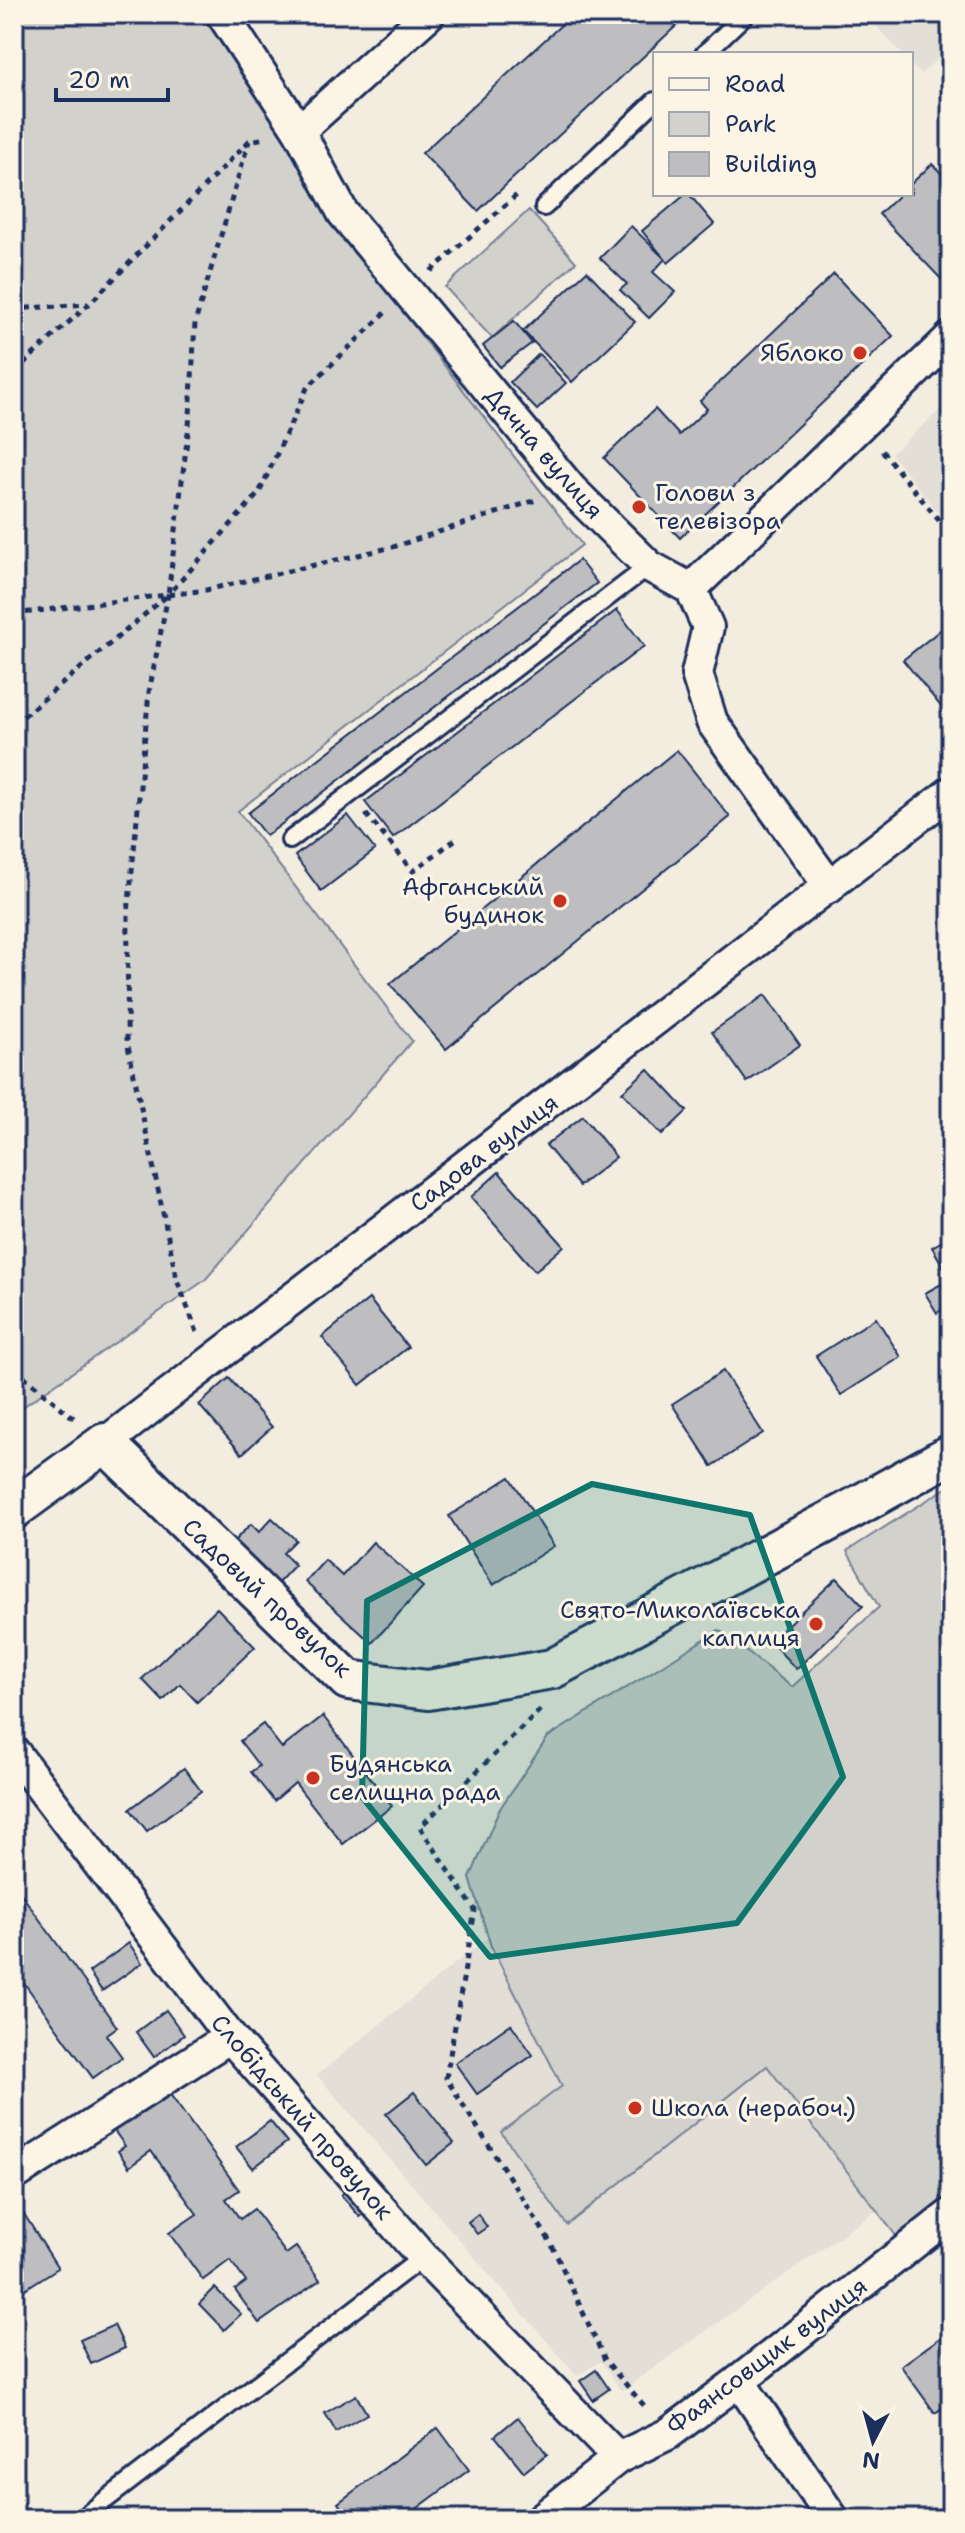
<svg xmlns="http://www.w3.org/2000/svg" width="965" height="2533" font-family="'Shantell Sans',sans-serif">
<rect width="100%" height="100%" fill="#f3ede0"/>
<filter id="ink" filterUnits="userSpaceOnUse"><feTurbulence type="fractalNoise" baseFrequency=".0125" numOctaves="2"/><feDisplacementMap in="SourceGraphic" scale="16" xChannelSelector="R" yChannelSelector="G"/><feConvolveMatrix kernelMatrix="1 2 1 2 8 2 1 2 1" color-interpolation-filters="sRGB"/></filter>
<g filter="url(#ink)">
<g fill="#e3dfd6">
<polygon points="865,14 929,14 951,38 951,47 921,74 911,64 911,54 902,54"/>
<polygon points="951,400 951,528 891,454"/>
<polygon points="672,1788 951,2158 621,2391 601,2361 577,2376 317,2075"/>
</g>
<g fill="#d3d1cc" stroke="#778095" stroke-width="2">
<polygon points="14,14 211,14 249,65 329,215 582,545 238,811 412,1041 205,1280 14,1413"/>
<polygon points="529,210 576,262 492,338 445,287"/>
<polygon points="951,1485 951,2206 900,2241 767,2066 567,2225 501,2132 562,2086 491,1946 470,1878 499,1810 548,1737 719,1630 792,1687 879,1607 847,1551"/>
</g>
<g fill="#bebec0" stroke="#1b2f5e" stroke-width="2">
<polygon points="573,14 689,14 478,211 422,153"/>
<polygon points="932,164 942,174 951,166 951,275 944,282 879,214 900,194 911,194 911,184"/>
<polygon points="686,194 689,194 714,224 668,263 642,231"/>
<polygon points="631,226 665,259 653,272 675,292 649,318 620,290 627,284 600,258"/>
<polygon points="587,271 635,322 572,382 523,331"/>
<polygon points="834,274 893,336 680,538 604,458 655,409 679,435 707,409 700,401"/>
<polygon points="514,321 532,343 500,367 483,346"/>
<polygon points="539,354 566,383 537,410 510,382"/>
<polygon points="579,560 597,583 266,836 248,813"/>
<polygon points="617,610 644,646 393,838 365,802"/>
<polygon points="949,623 951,626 951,719 903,660"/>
<polygon points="677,750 730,817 446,1049 390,984"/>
<polygon points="348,815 375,850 321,891 295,856"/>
<polygon points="765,995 800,1045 747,1082 712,1032"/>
<polygon points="648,1069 687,1111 662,1135 622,1092"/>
<polygon points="583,1116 616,1157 579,1186 546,1145"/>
<polygon points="499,1172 564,1246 535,1271 471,1197"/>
<polygon points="951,1236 951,1280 932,1247"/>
<polygon points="945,1282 951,1292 951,1305 937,1313 925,1293"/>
<polygon points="369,1299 408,1347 360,1385 322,1337"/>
<polygon points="876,1318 901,1357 841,1395 816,1356"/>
<polygon points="723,1371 763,1433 712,1466 672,1404"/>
<polygon points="229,1378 272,1427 242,1454 199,1405"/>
<polygon points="510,1477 554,1546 493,1585 449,1516"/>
<polygon points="272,1518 296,1540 283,1553 295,1565 275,1586 231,1544 251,1524 259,1532"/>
<polygon points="373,1542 423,1587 372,1643 305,1582 325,1560 342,1576"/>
<polygon points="837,1578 863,1606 796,1669 770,1641"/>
<polygon points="217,1608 255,1647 197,1702 180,1684 163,1701 142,1679"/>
<polygon points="323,1716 392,1806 343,1844 295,1783 274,1801 251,1772 259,1766 240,1741 263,1724 282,1748"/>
<polygon points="184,1768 201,1791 147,1831 130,1809"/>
<polygon points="14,1884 117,2027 106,2035 122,2057 93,2078 14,1969"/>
<polygon points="129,1943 142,1963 102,1991 89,1972"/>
<polygon points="166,2010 184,2035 154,2057 136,2032"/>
<polygon points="511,2024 533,2055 477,2094 455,2063"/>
<polygon points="167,2090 239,2190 226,2199 240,2219 254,2209 286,2254 296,2247 320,2280 259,2323 235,2290 246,2282 230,2260 203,2280 169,2233 197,2214 151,2151 129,2167 118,2151 125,2146 113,2129"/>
<polygon points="414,2092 454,2143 426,2165 386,2114"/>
<polygon points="270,2121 287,2142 253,2168 236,2147"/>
<polygon points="354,2185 372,2207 360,2217 341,2195"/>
<polygon points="24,2214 58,2268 14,2296 14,2220"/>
<polygon points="478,2214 487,2227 477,2234 468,2222"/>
<polygon points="215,2288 241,2314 224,2330 199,2304"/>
<polygon points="114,2325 125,2348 91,2364 80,2340"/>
<polygon points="951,2330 951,2402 935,2413 901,2366"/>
<polygon points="596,2370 609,2389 593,2400 580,2381"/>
<polygon points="356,2395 367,2414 336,2432 325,2413"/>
<polygon points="518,2417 547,2454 524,2472 495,2436"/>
<polygon points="438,2428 469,2470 403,2519 349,2519 338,2503"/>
</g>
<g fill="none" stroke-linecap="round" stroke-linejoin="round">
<g stroke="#1b2f5e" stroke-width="22">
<g id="service">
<polyline points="704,54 746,14"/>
<polyline points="544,207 655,101"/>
<polyline points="290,840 649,566"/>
<polyline points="82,2518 423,2257"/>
</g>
</g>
<g stroke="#1b2f5e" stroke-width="36">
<g id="minor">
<polyline points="222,14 299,131 343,213 571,489 649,566 691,589 708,627 697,674 712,722 830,887"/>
<polyline points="299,131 429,14"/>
<polyline points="691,589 951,337"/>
<polyline points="105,1443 951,792"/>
<polyline points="14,1752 230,2037 423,2257 618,2458"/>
<polyline points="14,2175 230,2037"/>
<polyline points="739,2381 833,2519"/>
<polyline points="541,2519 618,2458 668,2434 739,2381 951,2214"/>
</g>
</g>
<g stroke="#1b2f5e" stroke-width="44">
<polyline id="tertiary" points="14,1509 105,1443 348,1680 428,1690 552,1669 850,1510 951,1454"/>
</g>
<g stroke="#1b2f5e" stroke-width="5" stroke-dasharray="6 6" stroke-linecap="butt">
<polyline points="431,271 519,193"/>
<polyline points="14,309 88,304"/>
<polyline points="14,372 89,304 249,141 266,138"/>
<polyline points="882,451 951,535"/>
<polyline points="14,614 206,590 393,547 539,499"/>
<polyline points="14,724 168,595 190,416 195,323 249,141"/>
<polyline points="366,814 413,871 456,839"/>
<polyline points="197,1332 177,1280 127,1041 128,913 149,692 168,595 259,493 307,388 385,313"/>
<polyline points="14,1368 76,1420"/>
<polyline points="540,1710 420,1827 475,1910 446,2078 551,2243 605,2360 647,2409"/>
</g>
<use href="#service" stroke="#fcf5e5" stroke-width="16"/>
<use href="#minor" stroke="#fcf5e5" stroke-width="30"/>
<use href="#tertiary" stroke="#fcf5e5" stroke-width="38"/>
</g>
</g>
<path fill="#0f766e" fill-opacity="0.2" stroke="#0f766e" stroke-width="6" stroke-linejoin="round" d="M592,1484L750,1515L843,1777L737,1923L490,1957L362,1797L367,1601Z"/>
<g fill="#c8321e" stroke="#fcf5e5" stroke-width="3">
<circle cx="860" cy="353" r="8"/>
<circle cx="639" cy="507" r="8"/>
<circle cx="560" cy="901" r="8"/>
<circle cx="816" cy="1624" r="8"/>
<circle cx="313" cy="1778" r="8"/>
<circle cx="635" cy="2108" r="8"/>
</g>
<g text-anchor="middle" stroke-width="6" stroke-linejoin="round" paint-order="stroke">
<g font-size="24" fill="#1b2f5e" stroke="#fcf5e5" text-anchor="end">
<text x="844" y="361">Яблоко</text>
<text x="655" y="501" text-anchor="start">Голови з<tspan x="655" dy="28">телевізора</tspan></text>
<text x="544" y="895">Афганський<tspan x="544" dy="28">будинок</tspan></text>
<text x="800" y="1618">Свято-Миколаївська<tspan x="800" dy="28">каплиця</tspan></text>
<text x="329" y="1772" text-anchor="start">Будянська<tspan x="329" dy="28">селищна рада</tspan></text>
<text x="651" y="2116" text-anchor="start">Школа (нерабоч.)</text>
</g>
<g font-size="24" fill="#1b2f5e" stroke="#fcf5e5">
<text transform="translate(544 453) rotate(49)" y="8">Дачна вулиця</text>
<text transform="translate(484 1153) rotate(-37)" y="8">Садова вулиця</text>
<text transform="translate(267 1598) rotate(43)" y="8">Садовий провулок</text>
<text transform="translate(302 2117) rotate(49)" y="8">Слобідський провулок</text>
<text transform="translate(767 2356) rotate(-37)" y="8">Фаянсовщик вулиця</text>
</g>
</g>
<rect width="965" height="2533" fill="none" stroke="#fcf5e5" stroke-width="48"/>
<rect x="24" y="24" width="917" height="2485" fill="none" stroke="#1b2f5e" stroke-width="3" filter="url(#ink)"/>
<rect x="653" y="52" width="260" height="144" fill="#fcf5e5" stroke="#a2a6af" stroke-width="2"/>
<rect x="669" y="78" width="40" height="12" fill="#fcf5e5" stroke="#a2a6af" stroke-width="2"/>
<text x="725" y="92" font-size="24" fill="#1b2f5e">Road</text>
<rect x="669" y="112" width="40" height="24" fill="#d3d1cc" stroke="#a2a6af" stroke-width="2"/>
<text x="725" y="132" font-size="24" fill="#1b2f5e">Park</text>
<rect x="669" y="152" width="40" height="24" fill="#bebec0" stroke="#a2a6af" stroke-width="2"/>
<text x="725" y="172" font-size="24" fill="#1b2f5e">Building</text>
<g transform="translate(873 2441) rotate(186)" stroke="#fcf5e5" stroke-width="6" paint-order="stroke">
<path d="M0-6L14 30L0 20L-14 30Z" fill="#1b2f5e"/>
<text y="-12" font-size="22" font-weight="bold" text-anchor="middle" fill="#1b2f5e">N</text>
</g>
<path d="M56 88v12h112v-12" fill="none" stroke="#1b2f5e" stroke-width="4"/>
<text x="68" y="88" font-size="24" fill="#1b2f5e" stroke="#fcf5e5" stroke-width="6" paint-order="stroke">20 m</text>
</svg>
